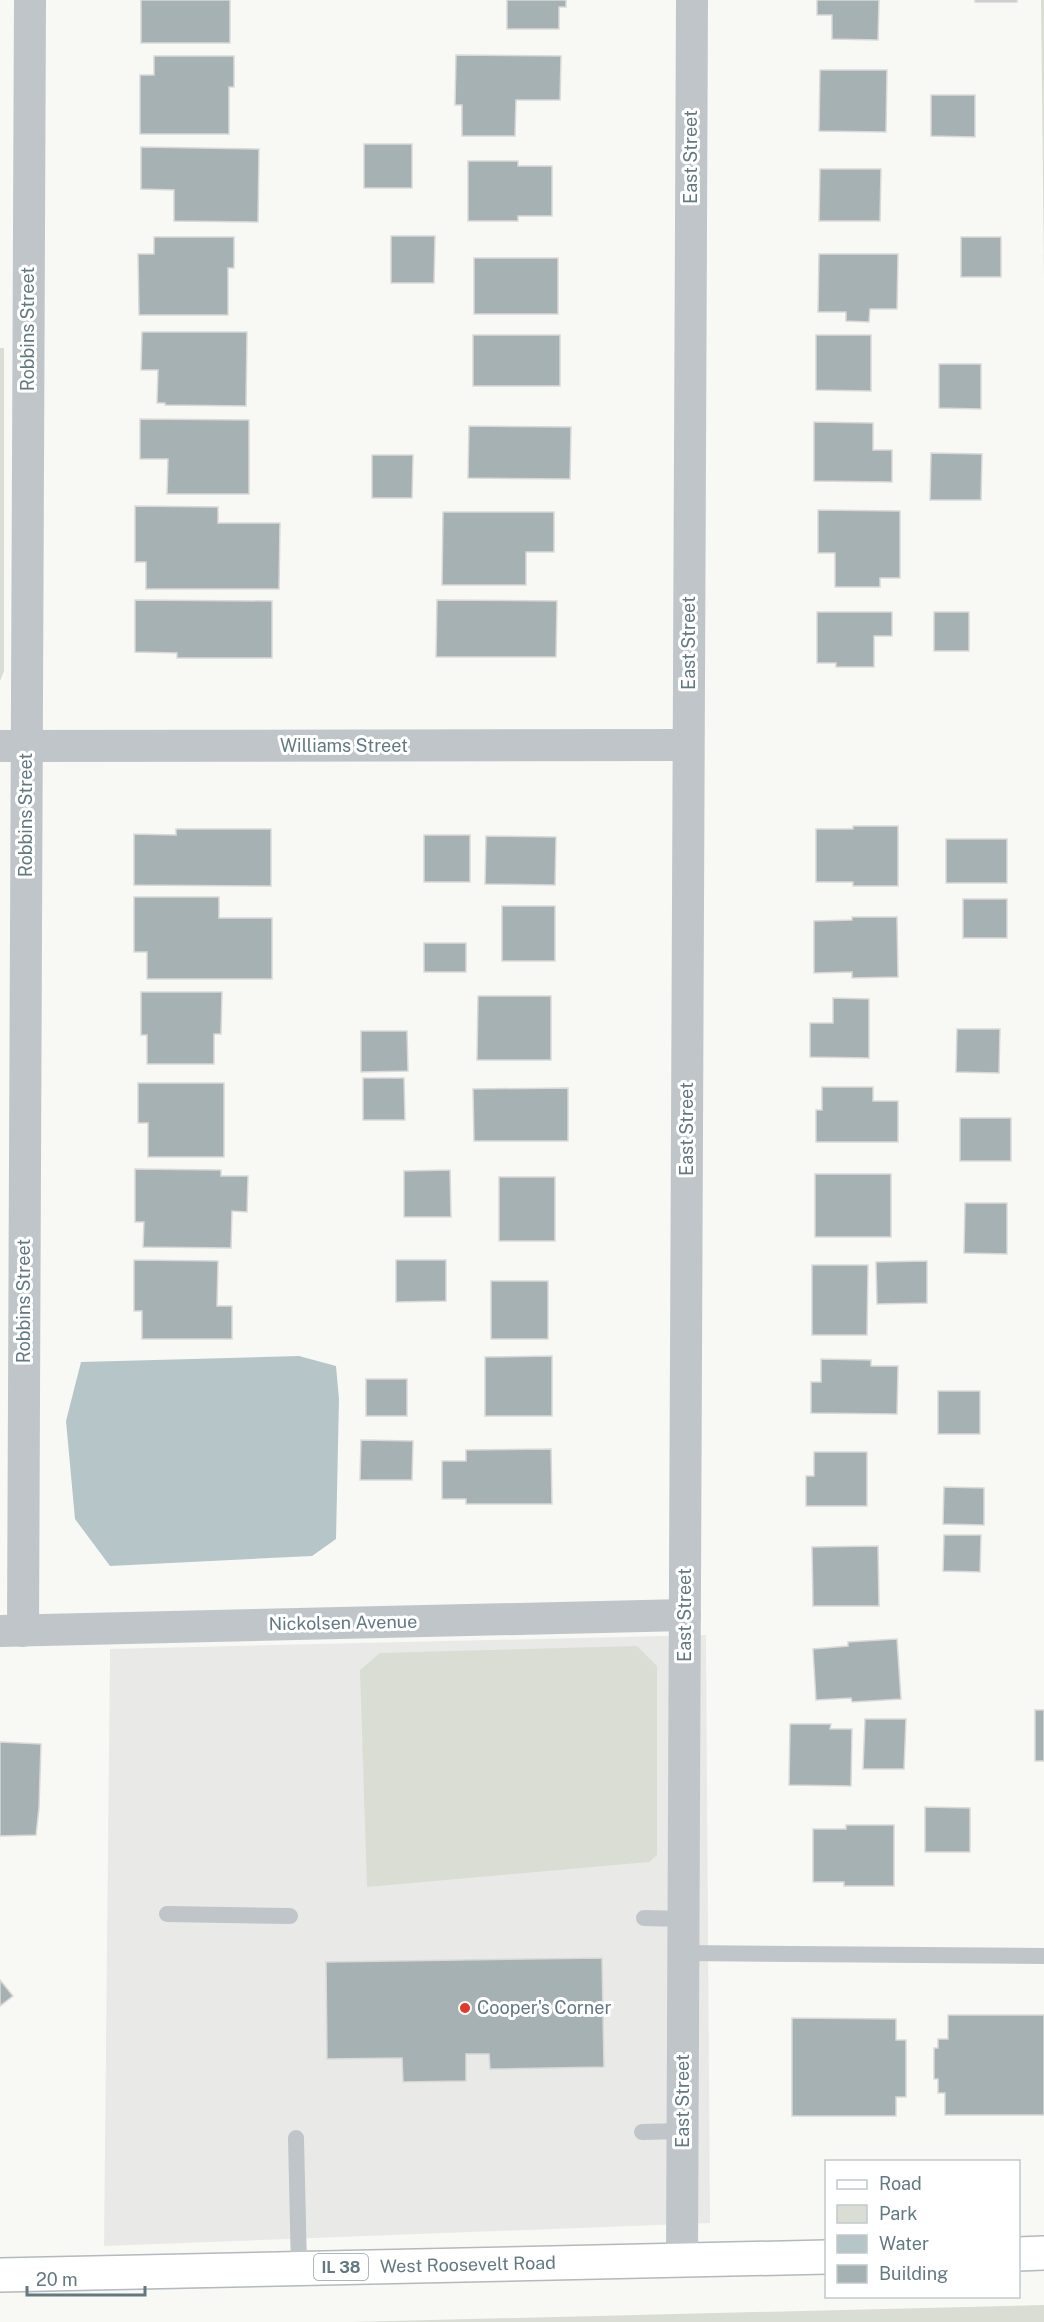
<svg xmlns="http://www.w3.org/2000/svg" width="1044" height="2322" font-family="'Public Sans',sans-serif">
<rect width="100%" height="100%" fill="#f8f8f5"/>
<polygon fill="#e9e9e8" points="706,1635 710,2223 104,2246 110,1649"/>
<g fill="#d9ddd4">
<polygon points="1041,0 1044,0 1044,276"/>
<polygon points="0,348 4,348 4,671 0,681"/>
<polygon points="637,1646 657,1666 657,1855 649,1862 367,1887 360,1670 380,1653"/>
<polygon points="1044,2305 1044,2322 351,2322"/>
</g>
<polygon fill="#b6c6c8" points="299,1356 336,1366 339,1399 336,1539 312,1556 110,1566 75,1519 66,1421 81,1362"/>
<g fill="#a6b1b4" stroke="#dad9d7" stroke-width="1.5">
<rect x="141" y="0" width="89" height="43"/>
<polygon points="507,0 566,0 566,7 559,7 559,29 507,29"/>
<polygon points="817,0 879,0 878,40 832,39 832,15 817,15"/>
<rect x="975" y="0" width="42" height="2"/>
<polygon points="456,55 561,56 560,100 516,100 515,136 462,136 462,105 455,105"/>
<polygon points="154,56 234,56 234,87 229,87 229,134 140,134 140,75 154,75"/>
<polygon points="820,70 887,70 886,132 819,131"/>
<polygon points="931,95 975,95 975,137 931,136"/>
<rect x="364" y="144" width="48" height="44"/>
<polygon points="141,147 259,149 258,222 174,221 174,190 141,189"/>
<polygon points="468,161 518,161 518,166 552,166 552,216 518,216 518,221 468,221"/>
<polygon points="820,169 881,169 880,221 819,221"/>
<polygon points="391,236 435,236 434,283 391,283"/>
<polygon points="154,237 234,237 234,268 228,268 228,315 139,315 138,254 154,254"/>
<rect x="961" y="237" width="40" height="40"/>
<polygon points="819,254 898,254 897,309 870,309 869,322 846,321 846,312 818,312"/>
<rect x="474" y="258" width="84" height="56"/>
<polygon points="142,332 247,332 246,406 165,405 165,403 157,403 158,370 141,370"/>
<rect x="473" y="335" width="87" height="51"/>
<polygon points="816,335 871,335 871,391 816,390"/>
<polygon points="939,364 981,364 981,409 939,408"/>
<polygon points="140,419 249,420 249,494 167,494 168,459 140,459"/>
<polygon points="814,422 873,423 873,450 892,450 892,482 814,481"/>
<polygon points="469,426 571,427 570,479 468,478"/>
<polygon points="931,453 982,454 981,500 930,500"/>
<polygon points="372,455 413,455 412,498 372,498"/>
<polygon points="135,506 218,507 218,523 280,523 279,589 146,589 146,562 135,562"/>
<polygon points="818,510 900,511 900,578 880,578 880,587 835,587 835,553 818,553"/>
<polygon points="443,512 554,512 554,552 526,552 526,585 442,585"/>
<polygon points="135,600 272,601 272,658 177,658 177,653 135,652"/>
<polygon points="437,600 557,601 556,657 436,657"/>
<polygon points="817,612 892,612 892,636 874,636 874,667 836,667 836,663 817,663"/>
<rect x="934" y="612" width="35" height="39"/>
<polygon points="853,826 898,826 898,886 853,886 853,882 816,882 816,829 853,829"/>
<polygon points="176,829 271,829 271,886 134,885 134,834 176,835"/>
<rect x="424" y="835" width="46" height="47"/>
<polygon points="486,836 556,837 555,885 485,884"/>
<rect x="946" y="839" width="61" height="44"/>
<polygon points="134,897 219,897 219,918 272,918 272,979 147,979 147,952 134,952"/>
<rect x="963" y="899" width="44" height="39"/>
<rect x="502" y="906" width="53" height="55"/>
<polygon points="852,917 897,917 898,977 852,978 852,972 814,973 814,921 852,920"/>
<rect x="424" y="943" width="42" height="29"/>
<polygon points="141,992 222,992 221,1034 214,1034 214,1064 147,1064 147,1035 141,1035"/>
<polygon points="478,996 551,996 551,1060 477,1060"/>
<polygon points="833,998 869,999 869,1058 810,1057 810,1023 833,1023"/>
<polygon points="957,1029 1000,1029 999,1073 956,1072"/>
<polygon points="361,1031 407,1031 408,1071 361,1072"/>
<polygon points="363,1078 404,1078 405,1120 363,1120"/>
<polygon points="138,1083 224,1083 224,1157 148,1157 148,1123 138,1123"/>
<polygon points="822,1087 873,1087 873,1101 898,1101 898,1142 816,1142 816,1110 822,1110"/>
<polygon points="568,1088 568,1141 474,1141 473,1089"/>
<rect x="960" y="1118" width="51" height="43"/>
<polygon points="135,1169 221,1170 221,1176 248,1176 247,1212 232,1211 231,1248 143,1247 144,1222 135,1222"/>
<polygon points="450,1170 451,1217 404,1217 404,1171"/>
<rect x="815" y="1174" width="76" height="63"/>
<rect x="499" y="1177" width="56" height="64"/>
<polygon points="965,1203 1007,1203 1007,1254 964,1253"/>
<polygon points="134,1260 218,1261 217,1306 232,1306 232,1339 142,1339 142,1311 134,1311"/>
<polygon points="396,1260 446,1260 446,1301 396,1302"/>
<polygon points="927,1261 927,1303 877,1304 876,1262"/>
<polygon points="812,1265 868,1265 867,1335 812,1335"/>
<rect x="491" y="1281" width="57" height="58"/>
<polygon points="552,1356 552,1416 485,1416 485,1357"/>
<polygon points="821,1359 871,1360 871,1366 898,1366 897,1414 811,1413 811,1382 821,1382"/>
<rect x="366" y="1379" width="41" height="37"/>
<rect x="938" y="1391" width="42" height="43"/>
<polygon points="361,1440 413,1441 412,1480 360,1480"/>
<polygon points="551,1449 552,1504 466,1504 466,1499 442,1499 442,1461 466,1461 466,1450"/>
<polygon points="814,1452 867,1452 867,1506 806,1506 806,1476 814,1476"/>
<polygon points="944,1487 984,1488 984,1525 943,1524"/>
<polygon points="944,1535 981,1535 980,1572 943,1571"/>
<polygon points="878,1546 879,1606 813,1606 812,1547"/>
<polygon points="897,1639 901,1699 852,1702 851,1698 816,1700 813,1649 848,1646 848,1642"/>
<rect x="1035" y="1710" width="9" height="51"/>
<polygon points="865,1719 906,1719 904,1769 863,1769"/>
<polygon points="790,1724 831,1724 830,1729 852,1729 851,1786 789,1785"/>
<polygon points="0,1742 41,1744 39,1808 36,1835 0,1836"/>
<polygon points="925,1807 970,1808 970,1852 925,1852"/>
<polygon points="846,1825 894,1825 894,1886 844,1886 844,1882 813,1882 813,1829 846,1829"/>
<polygon points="602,1958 604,2067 490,2069 489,2054 466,2054 466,2081 403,2082 402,2058 327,2059 326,1962"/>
<polygon points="0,1980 13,1996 0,2006"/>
<polygon points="948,2015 1044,2015 1044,2115 945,2115 945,2093 938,2093 938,2079 934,2079 934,2048 938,2048 938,2039 948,2039"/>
<polygon points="792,2018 896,2019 896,2040 906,2040 906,2097 896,2097 896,2116 792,2116"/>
</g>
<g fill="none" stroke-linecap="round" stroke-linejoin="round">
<g stroke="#b3b9bc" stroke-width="36">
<g id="primary">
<polyline points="1018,2254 1044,2253"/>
<path id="s1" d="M0,2275L826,2257"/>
</g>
</g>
<g stroke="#bfc5c8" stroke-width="16">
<polyline points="167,1914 290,1916"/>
<polyline points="644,1918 684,1919"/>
<polyline points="684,1953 1044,1956"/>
<polyline points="642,2132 683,2131"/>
<polyline points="296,2138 299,2268"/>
</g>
<g stroke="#bfc5c8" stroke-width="32">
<polyline points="0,746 688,745"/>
<polyline points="0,1631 685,1615"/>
<polyline points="23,1631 30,0"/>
<polyline points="682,2259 692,0"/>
</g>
<use href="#primary" stroke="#fff" stroke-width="33"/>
</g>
<circle fill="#e43829" stroke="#fff" stroke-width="2" cx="465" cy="2008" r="6"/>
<g text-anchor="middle" stroke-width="6" stroke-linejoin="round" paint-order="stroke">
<rect fill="#fff" stroke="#92a0a6" stroke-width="1.5" x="314" y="2254" width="54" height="26" rx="4.5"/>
<g font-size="16" font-weight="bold" fill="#637880">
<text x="341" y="2273">IL 38</text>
</g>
<g font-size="18" fill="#637880" stroke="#fff">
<text transform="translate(691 157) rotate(-90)" y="6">East Street</text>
<text transform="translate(28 329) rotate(-90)" y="6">Robbins Street</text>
<text transform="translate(689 643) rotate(-90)" y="6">East Street</text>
<text x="344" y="752">Williams Street</text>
<text transform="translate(26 815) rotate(-90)" y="6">Robbins Street</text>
<text transform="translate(687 1129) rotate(-90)" y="6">East Street</text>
<text transform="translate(24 1301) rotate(-90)" y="6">Robbins Street</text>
<text transform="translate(685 1615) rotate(-90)" y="6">East Street</text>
<text transform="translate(343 1623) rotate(-1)" y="6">Nickolsen Avenue</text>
<text transform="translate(683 2101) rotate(-90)" y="6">East Street</text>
<text dy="6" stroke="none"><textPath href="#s1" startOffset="468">West Roosevelt Road</textPath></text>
</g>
<g font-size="18" fill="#637880" stroke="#fff" text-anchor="start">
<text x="477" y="2014">Cooper's Corner</text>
</g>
</g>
<rect x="825" y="2160" width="195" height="138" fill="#ffffff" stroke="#c1c9cc" stroke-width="1.5"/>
<rect x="837" y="2180" width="30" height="9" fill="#ffffff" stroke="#c1c9cc" stroke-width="1.5"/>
<text x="879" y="2190" font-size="18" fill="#637880">Road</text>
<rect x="837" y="2205" width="30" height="18" fill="#d9ddd4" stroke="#c1c9cc" stroke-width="1.5"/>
<text x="879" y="2220" font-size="18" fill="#637880">Park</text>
<rect x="837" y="2235" width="30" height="18" fill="#b6c6c8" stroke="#c1c9cc" stroke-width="1.5"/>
<text x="879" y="2250" font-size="18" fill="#637880">Water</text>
<rect x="837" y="2265" width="30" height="18" fill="#a6b1b4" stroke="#c1c9cc" stroke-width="1.5"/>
<text x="879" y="2280" font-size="18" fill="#637880">Building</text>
<path d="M27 2286v9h118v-9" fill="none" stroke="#637880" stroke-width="3"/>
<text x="36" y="2286" font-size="18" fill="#637880" stroke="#ffffff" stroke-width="4.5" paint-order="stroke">20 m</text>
</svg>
